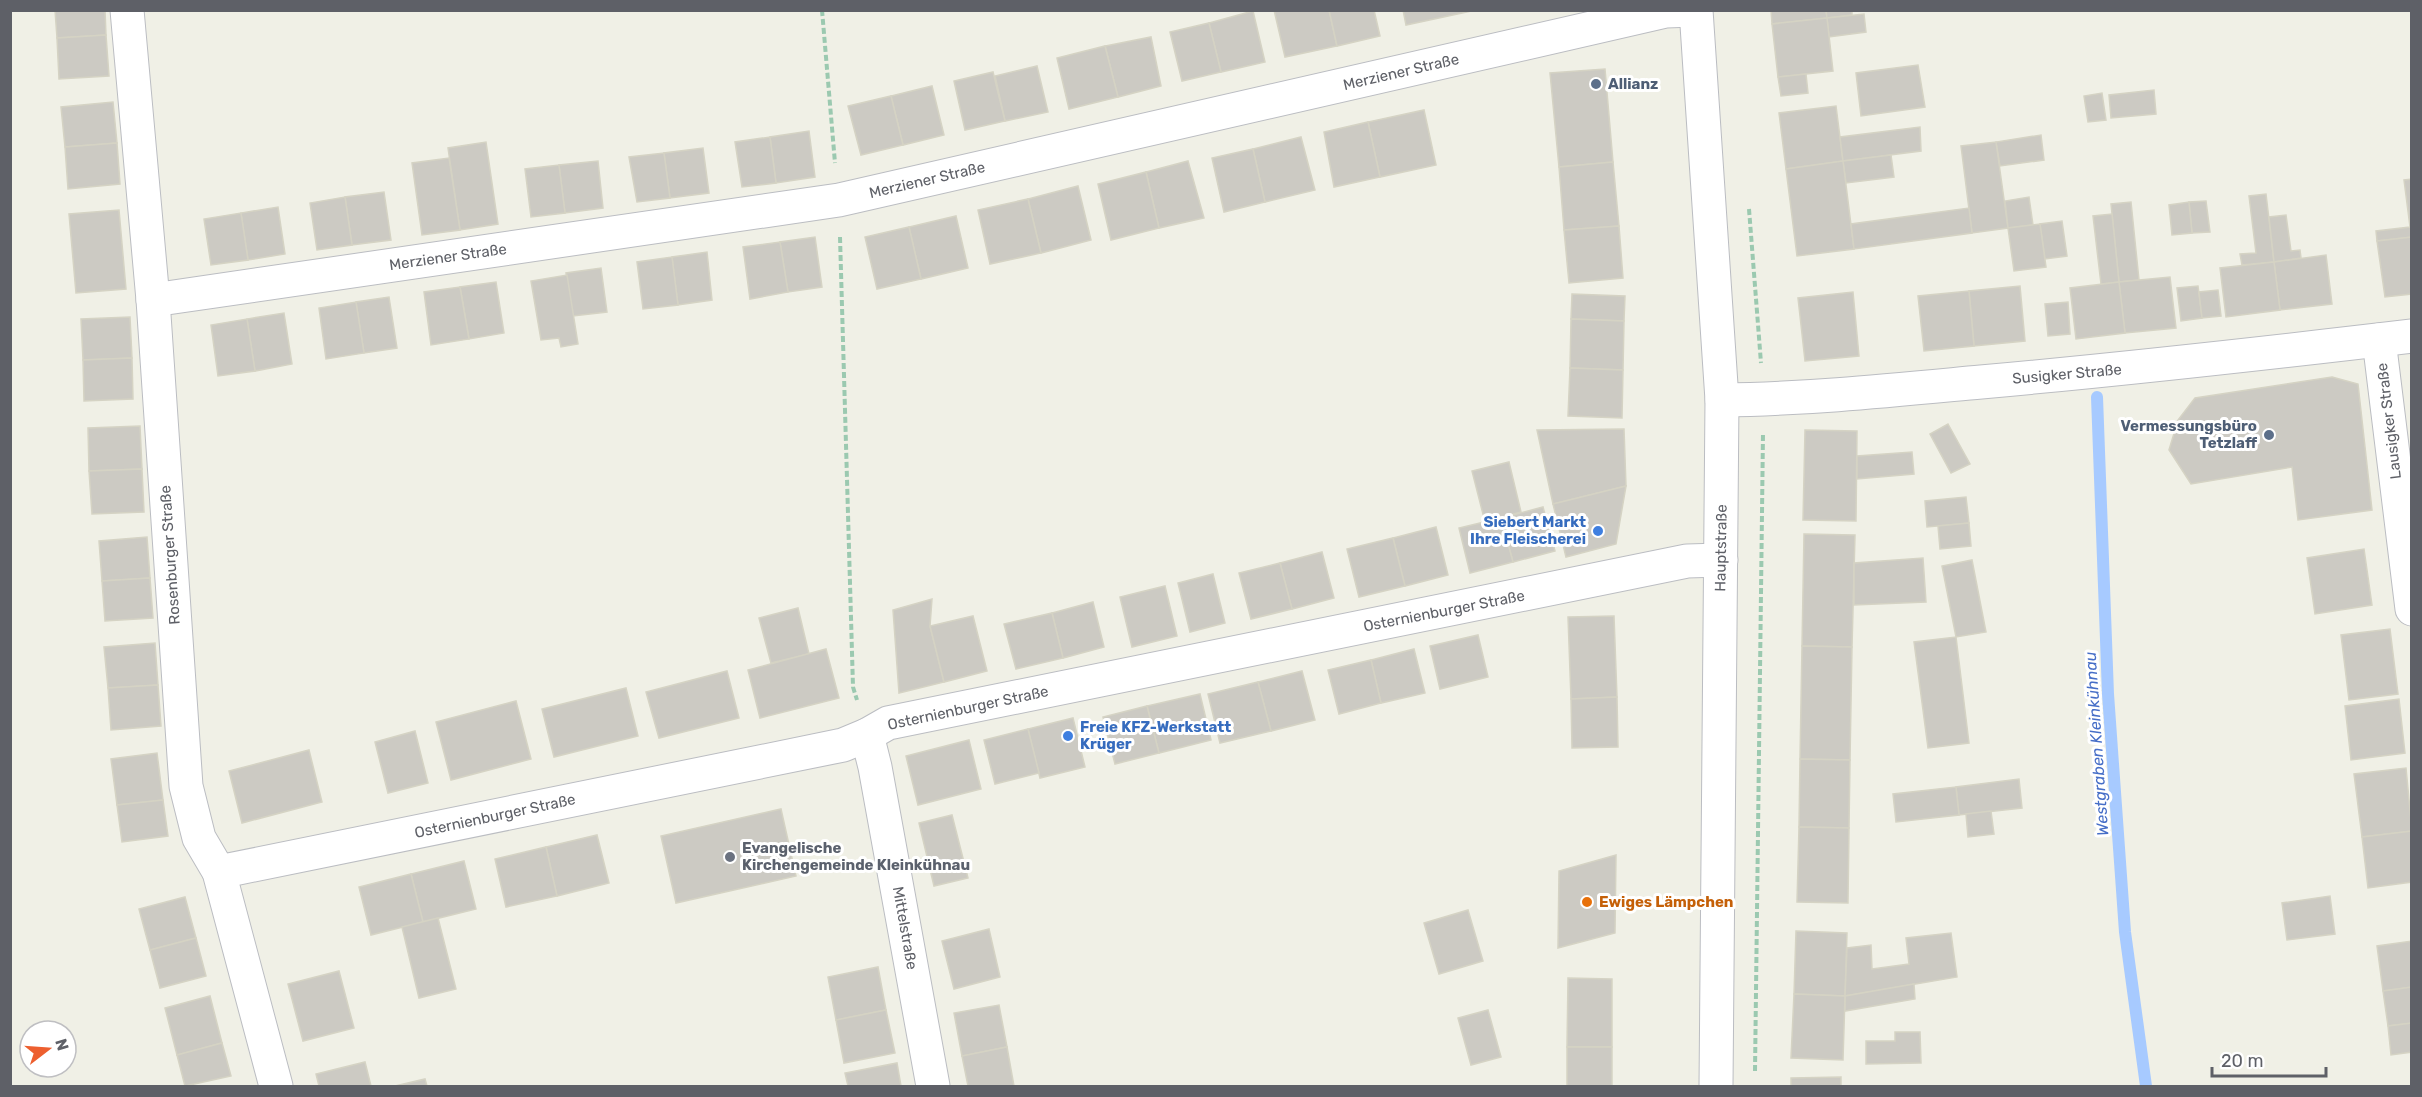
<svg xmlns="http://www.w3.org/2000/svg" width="2422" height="1097" font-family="Rubik,sans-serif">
<rect width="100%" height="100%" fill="#f0f0e6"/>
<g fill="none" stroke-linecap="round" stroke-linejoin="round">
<polyline stroke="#a7caff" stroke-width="12" points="2097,397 2108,694 2125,932 2146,1086"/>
</g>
<g fill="#cccac3" stroke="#d5d3c4" stroke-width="1.5">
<polygon points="55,10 105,10 106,35 57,38"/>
<polygon points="1274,10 1329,10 1337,46 1285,57"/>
<polygon points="1329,10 1374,10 1380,36 1337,46"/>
<polygon points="1403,10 1472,10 1472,11 1406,25"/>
<polygon points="1771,10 1826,10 1827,18 1772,24"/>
<polygon points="1826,10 1852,10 1852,15 1827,18"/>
<polygon points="1253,11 1265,62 1221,72 1209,23"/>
<polygon points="1864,14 1866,32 1829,37 1827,18"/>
<polygon points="1827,18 1833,71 1778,77 1772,24"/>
<polygon points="1209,23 1221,72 1182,81 1170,32"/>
<polygon points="106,35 109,76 59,79 57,38"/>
<polygon points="1151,37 1161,86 1118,97 1105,46"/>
<polygon points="1105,46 1118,97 1069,109 1057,58"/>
<polygon points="1918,65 1925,107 1861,116 1856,73"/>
<polygon points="1037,66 1048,112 1005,121 995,76"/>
<polygon points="1605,69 1613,162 1559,167 1550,73"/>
<polygon points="993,72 1005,121 965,130 954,81"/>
<polygon points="1806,74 1808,93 1781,96 1778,77"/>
<polygon points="932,86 944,135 903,145 891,96"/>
<polygon points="2154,90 2156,114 2111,118 2109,95"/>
<polygon points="2102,93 2106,120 2088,122 2084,96"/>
<polygon points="891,96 903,145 861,155 848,106"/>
<polygon points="113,102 117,143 65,147 61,107"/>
<polygon points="1836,106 1843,161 1786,169 1779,113"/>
<polygon points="1424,110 1436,165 1380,177 1368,122"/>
<polygon points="1368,122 1380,177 1334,187 1324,132"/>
<polygon points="1920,127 1921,151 1843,161 1840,137"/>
<polygon points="809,131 815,177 776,183 770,137"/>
<polygon points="2041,135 2044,160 2000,166 1996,142"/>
<polygon points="770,137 776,183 742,187 735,142"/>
<polygon points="1301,137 1315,190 1265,202 1253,149"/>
<polygon points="486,142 498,224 460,230 448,148"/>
<polygon points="1996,142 2008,228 1972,233 1961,146"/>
<polygon points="117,143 120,184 68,189 65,147"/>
<polygon points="703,148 709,193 670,198 664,153"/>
<polygon points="1253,149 1265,202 1224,212 1212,158"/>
<polygon points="664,153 670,198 637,202 629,157"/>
<polygon points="1891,155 1894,177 1846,183 1843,161"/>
<polygon points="449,158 460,230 422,235 412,163"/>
<polygon points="598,161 603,208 565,213 559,165"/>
<polygon points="1188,161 1204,218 1159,228 1146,172"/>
<polygon points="1843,161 1854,249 1797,256 1786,169"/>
<polygon points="1613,162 1619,226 1564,230 1559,167"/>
<polygon points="559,165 565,213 531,217 525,169"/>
<polygon points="1146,172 1159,228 1111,240 1098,184"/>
<polygon points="2412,179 2412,237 2377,241 2376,231 2410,227 2404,180"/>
<polygon points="1078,186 1091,240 1041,253 1028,199"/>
<polygon points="384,192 391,240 352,245 345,197"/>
<polygon points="2266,194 2274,262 2242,265 2240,254 2256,253 2249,196"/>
<polygon points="345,197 352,245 317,250 310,203"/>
<polygon points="2029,197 2033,225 2008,228 2005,201"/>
<polygon points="1028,199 1041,253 990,264 978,210"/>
<polygon points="2206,201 2210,232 2192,233 2189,202"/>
<polygon points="2131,202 2139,280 2119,282 2111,204"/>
<polygon points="2189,202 2192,233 2172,235 2169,205"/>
<polygon points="278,207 285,254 248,260 241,213"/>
<polygon points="1969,208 1972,233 1854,249 1851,224"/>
<polygon points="119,210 126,289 76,293 69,214"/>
<polygon points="241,213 248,260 211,265 204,219"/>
<polygon points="2112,214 2119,282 2101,284 2093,216"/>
<polygon points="2286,215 2291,251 2300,250 2301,258 2274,262 2269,217"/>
<polygon points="956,216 968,268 921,279 909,227"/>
<polygon points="2062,221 2067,256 2045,259 2040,224"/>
<polygon points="2040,224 2046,267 2014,271 2008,228"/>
<polygon points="1619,226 1623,278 1569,283 1564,230"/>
<polygon points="909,227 921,279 877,289 865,237"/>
<polygon points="815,237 822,287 788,292 780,242"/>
<polygon points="2412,237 2412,294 2385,297 2377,241"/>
<polygon points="780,242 788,292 750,299 743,247"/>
<polygon points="707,252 712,300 678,305 672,257"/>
<polygon points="2326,255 2332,304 2280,310 2274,262"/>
<polygon points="672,257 678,305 643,309 637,262"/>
<polygon points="2274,262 2280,310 2226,317 2220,268"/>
<polygon points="601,268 607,312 573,316 566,273"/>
<polygon points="567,275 578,344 561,347 559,338 541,340 531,281"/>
<polygon points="2170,277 2176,328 2125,333 2119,282"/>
<polygon points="496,282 504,333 469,339 460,287"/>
<polygon points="2119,282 2125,333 2076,339 2070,288"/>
<polygon points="2020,286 2025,341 1974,346 1969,291"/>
<polygon points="2198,286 2202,318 2181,321 2177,288"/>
<polygon points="460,287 469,339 431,345 424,292"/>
<polygon points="2218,290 2221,316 2202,318 2199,292"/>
<polygon points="1969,291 1974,346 1924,351 1918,296"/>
<polygon points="1853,292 1859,356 1805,361 1798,298"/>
<polygon points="1572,294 1625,296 1624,321 1571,319"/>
<polygon points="389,297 397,348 364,353 356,302"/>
<polygon points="356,302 364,353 326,359 319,308"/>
<polygon points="2068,302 2070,334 2048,336 2045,304"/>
<polygon points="284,313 292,364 255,371 247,319"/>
<polygon points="130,317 132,358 83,360 81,319"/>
<polygon points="247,319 255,371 218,376 211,325"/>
<polygon points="1571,319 1624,321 1623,370 1570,368"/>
<polygon points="132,358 133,399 84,401 83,360"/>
<polygon points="1570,368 1623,370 1622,418 1568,416"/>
<polygon points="2332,377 2358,384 2372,510 2298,520 2292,467 2191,484 2169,450 2178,420 2195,398"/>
<polygon points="1948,424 1970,464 1951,473 1930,434"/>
<polygon points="140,426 142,469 89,471 88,428"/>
<polygon points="1624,429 1626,486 1553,504 1537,430"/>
<polygon points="1805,430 1857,431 1856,521 1803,520"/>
<polygon points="1912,452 1914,474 1857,479 1857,456"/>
<polygon points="1509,462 1521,512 1485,522 1472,471"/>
<polygon points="142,469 144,512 92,514 89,471"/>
<polygon points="1626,486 1616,544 1566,557 1553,504"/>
<polygon points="1966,497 1969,523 1927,527 1925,501"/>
<polygon points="1543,507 1555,551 1513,562 1501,518"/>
<polygon points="1501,518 1513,562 1470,573 1459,528"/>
<polygon points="1969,523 1971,546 1940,549 1938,526"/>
<polygon points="1436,527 1448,575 1405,586 1393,538"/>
<polygon points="1804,534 1855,535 1852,647 1802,646"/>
<polygon points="147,537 150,578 102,581 99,541"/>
<polygon points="1393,538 1405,586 1359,597 1347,549"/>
<polygon points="2364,549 2372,605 2315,614 2307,558"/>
<polygon points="1322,552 1334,598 1292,609 1280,563"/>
<polygon points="1923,558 1926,602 1854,605 1854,563"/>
<polygon points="1972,560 1986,632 1956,637 1942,566"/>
<polygon points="1280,563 1292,609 1251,619 1239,573"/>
<polygon points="1213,574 1225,623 1190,632 1178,583"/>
<polygon points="150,578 153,618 105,621 102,581"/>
<polygon points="1165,586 1177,636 1132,647 1120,597"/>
<polygon points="932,599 930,626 944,682 899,693 893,610"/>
<polygon points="1093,602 1104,647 1063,658 1052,613"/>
<polygon points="798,608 809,654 771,663 759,618"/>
<polygon points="1052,613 1063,658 1016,669 1004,624"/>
<polygon points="973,616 987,671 944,682 930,626"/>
<polygon points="1614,616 1617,697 1571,699 1568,617"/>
<polygon points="2390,629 2398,694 2349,700 2341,635"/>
<polygon points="1478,635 1488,677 1440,689 1430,646"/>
<polygon points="1956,637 1969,743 1928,748 1914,642"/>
<polygon points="155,643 158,685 108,688 104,647"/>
<polygon points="1802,646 1852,647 1850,760 1800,759"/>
<polygon points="826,649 839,698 760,718 748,670"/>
<polygon points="1414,649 1425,693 1381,703 1371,660"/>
<polygon points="1371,660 1381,703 1339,714 1328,670"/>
<polygon points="727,671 739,718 659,738 646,692"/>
<polygon points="1302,671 1315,720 1271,731 1258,682"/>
<polygon points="1258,682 1271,731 1220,743 1208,694"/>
<polygon points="158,685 161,726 111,730 108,688"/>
<polygon points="626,688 638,736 554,757 542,709"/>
<polygon points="1200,694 1211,740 1159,753 1147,706"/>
<polygon points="1617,697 1618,747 1572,748 1571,699"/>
<polygon points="2399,699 2405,753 2351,760 2345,706"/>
<polygon points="516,701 531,759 451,780 436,722"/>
<polygon points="1147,706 1159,753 1115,764 1103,717"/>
<polygon points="1073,718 1085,767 1040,778 1028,729"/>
<polygon points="1028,729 1039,773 995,784 984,740"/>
<polygon points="415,731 428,783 388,793 375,742"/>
<polygon points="969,740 981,789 918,805 906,756"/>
<polygon points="309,750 322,802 242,823 229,771"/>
<polygon points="157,753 163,800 117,805 111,759"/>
<polygon points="1800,759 1850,760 1849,828 1799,827"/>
<polygon points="2406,768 2412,831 2362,837 2354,774"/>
<polygon points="2019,779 2022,808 1959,815 1956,787"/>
<polygon points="1956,787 1959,815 1896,822 1893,794"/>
<polygon points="163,800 168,836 122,842 117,805"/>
<polygon points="781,809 796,876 676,903 661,836"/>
<polygon points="1991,811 1994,834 1968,837 1966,814"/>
<polygon points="952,815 968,878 934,886 919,823"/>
<polygon points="1799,827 1849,828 1848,903 1797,902"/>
<polygon points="2412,831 2412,882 2368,888 2362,837"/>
<polygon points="597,835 609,883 557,896 546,847"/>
<polygon points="546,847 557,896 506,907 495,859"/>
<polygon points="1616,855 1615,933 1558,948 1559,871"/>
<polygon points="464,861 476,909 423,922 411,874"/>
<polygon points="411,874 423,922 371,935 359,887"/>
<polygon points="2330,896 2335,934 2287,940 2282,903"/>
<polygon points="185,897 196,938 150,950 139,909"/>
<polygon points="1468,910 1483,961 1439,974 1424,923"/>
<polygon points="438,918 456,989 419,998 402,927"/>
<polygon points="989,929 1000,977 954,989 942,941"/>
<polygon points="1796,931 1847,933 1845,996 1794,994"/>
<polygon points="1951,933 1957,977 1845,996 1847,948 1871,945 1872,969 1909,964 1906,938"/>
<polygon points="196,938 206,976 160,988 150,950"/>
<polygon points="2412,941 2412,987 2383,991 2377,946"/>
<polygon points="878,967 886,1010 836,1020 828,977"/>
<polygon points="339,971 354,1028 303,1041 288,984"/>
<polygon points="1568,978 1612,979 1612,1047 1567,1047"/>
<polygon points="1914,984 1915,999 1845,1011 1845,996"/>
<polygon points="2412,987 2412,1023 2388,1026 2383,991"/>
<polygon points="1794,994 1845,996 1843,1060 1791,1058"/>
<polygon points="210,996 222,1043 177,1055 165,1008"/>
<polygon points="999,1005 1007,1047 962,1056 954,1013"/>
<polygon points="886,1010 895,1053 844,1063 836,1020"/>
<polygon points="1488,1010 1501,1057 1471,1065 1458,1018"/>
<polygon points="2412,1023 2412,1052 2391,1055 2388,1026"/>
<polygon points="1895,1032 1920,1032 1921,1063 1866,1064 1866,1041 1895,1041"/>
<polygon points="222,1043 231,1076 185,1086 177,1055"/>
<polygon points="1007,1047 1014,1086 968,1086 962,1056"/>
<rect x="1567" y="1047" width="45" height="39"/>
<polygon points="365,1062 371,1086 319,1086 316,1074"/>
<polygon points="897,1063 901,1086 848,1086 845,1073"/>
<polygon points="1841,1077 1841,1086 1791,1086 1791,1078"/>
<polygon points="425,1079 427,1086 395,1086"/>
</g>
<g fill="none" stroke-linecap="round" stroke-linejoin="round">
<g stroke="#bbbdc2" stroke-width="35">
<g id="street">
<polyline points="127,10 153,300 186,786 199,838 219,872 276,1086"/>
<polyline points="1696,10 1722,400 1716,1086"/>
<polyline points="153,300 839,200 1666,11 1693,10"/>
<polyline points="2379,340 2412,609"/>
<path d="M1722,400C1809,399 1895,390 1981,382C2125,369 2268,353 2412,336"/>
<polyline points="867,735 875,767 933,1086"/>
<polyline points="219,872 843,745 867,735 888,723 1687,561 1721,560"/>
</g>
</g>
<g stroke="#9bc9b0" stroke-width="4" stroke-dasharray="6 3" stroke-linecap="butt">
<polyline points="822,10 835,163"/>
<polyline points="1749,209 1761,363"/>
<polyline points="840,237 853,687 857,700"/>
<polyline points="1755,1071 1763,433"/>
</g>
<use href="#street" stroke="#fff" stroke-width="33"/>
</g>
<g fill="#5c6f8a" stroke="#fff" stroke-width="2">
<circle cx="1596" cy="84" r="6"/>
<circle cx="2269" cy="435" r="6"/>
</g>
<g fill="#3f7fe0" stroke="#fff" stroke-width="2">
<circle cx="1598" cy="531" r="6"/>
<circle cx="1068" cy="736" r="6"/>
</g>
<circle fill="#6b7280" stroke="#fff" stroke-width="2" cx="730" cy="857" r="6"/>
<circle fill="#e8710a" stroke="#fff" stroke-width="2" cx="1587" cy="902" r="6"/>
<g text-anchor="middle" stroke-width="6" stroke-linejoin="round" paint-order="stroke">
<g font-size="15" fill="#5e6067" stroke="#fff">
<text transform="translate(1401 72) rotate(-13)" y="5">Merziener Straße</text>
<text transform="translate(927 180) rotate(-13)" y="5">Merziener Straße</text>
<text transform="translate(448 257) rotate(-8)" y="5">Merziener Straße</text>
<text transform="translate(2067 374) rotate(-5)" y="5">Susigker Straße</text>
<text transform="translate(2389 421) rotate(-97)" y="5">Lausigker Straße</text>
<text transform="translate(1721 548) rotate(-89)" y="5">Hauptstraße</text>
<text transform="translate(170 555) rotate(-94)" y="5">Rosenburger Straße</text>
<text transform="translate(1444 611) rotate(-11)" y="5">Osternienburger Straße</text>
<text transform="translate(968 708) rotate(-12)" y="5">Osternienburger Straße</text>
<text transform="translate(495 816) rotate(-12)" y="5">Osternienburger Straße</text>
<text transform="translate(905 928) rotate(80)" y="5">Mittelstraße</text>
</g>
<g font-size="15" font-weight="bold" fill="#4e5e75" stroke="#fff" text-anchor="start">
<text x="1608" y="89">Allianz</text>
<text x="2257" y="431" text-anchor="end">Vermessungsbüro<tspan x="2257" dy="17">Tetzlaff</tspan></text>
</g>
<g font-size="15" font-weight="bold" fill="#366cbe" stroke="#fff" text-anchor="end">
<text x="1586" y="527">Siebert Markt<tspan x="1586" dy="17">Ihre Fleischerei</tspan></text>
<text x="1080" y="732" text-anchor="start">Freie KFZ-Werkstatt<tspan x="1080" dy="17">Krüger</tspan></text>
</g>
<g font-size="15" font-weight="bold" fill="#5b616d" stroke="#fff" text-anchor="start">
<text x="742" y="853">Evangelische<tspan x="742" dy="17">Kirchengemeinde Kleinkühnau</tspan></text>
</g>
<g font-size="15" font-weight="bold" fill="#c56008" stroke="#fff" text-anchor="start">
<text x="1599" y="907">Ewiges Lämpchen</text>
</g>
<g font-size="16" font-style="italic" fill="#466ec7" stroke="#fff">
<text transform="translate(2096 744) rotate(-94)" y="6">Westgraben Kleinkühnau</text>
</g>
</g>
<rect width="2422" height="1097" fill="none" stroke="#5e6067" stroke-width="24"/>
<g transform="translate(48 1049) rotate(73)"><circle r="28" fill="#ffffff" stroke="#bfbfc2" stroke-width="1.5"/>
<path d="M0-4.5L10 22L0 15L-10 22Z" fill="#ed5f2f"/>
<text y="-9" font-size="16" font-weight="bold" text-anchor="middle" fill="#5e6067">N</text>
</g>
<path d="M2212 1067v9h114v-9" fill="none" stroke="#5e6067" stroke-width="3"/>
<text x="2221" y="1067" font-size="18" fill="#5e6067" stroke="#ffffff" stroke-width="4.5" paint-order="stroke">20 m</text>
</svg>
